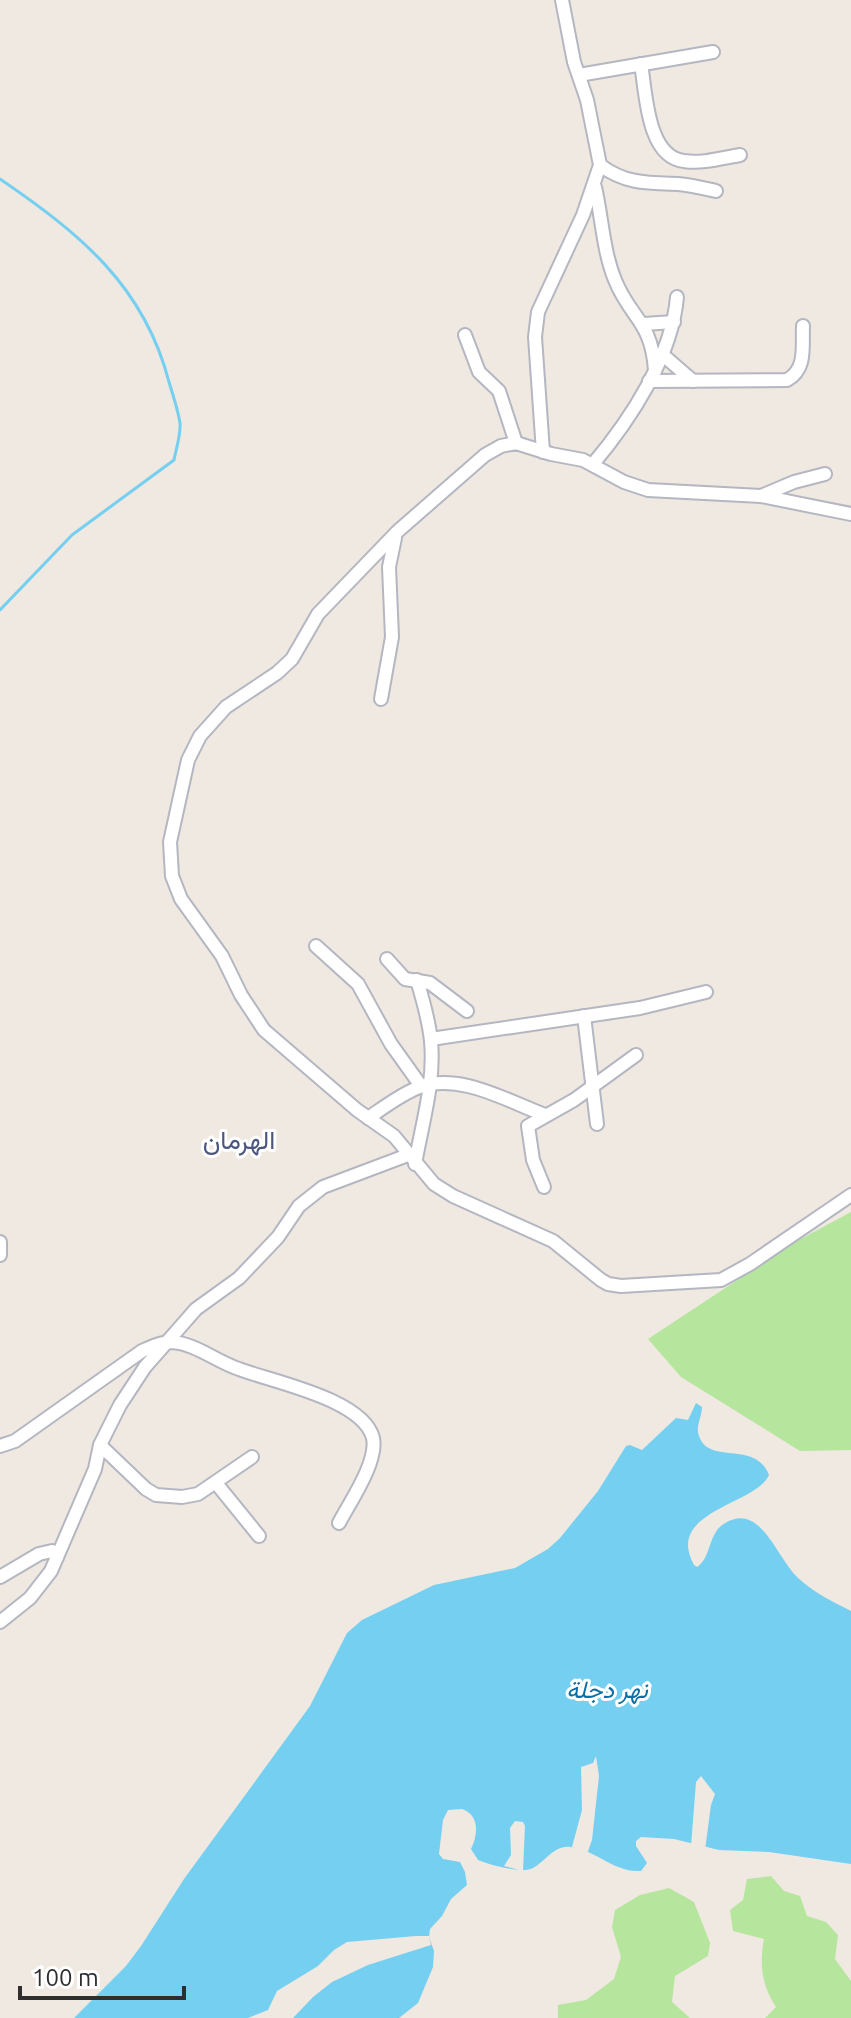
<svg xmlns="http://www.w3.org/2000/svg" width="851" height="2018" font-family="Ubuntu,Vazirmatn,sans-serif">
<rect width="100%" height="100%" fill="#efe9e1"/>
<g fill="#b6e59e">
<polygon points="851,1212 851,1450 800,1451 681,1377 648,1339 795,1242"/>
<path d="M771,1876L784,1891L800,1896L807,1916L826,1922L838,1935L835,1959L851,1981V2018H765L776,2007C762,1985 759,1965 764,1939L733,1931L730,1910L743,1900L747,1879Z"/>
<polygon points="669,1888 694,1902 710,1943 708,1956 675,1976 672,2002 690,2018 558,2018 558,2005 586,2000 614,1979 621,1957 612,1927 615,1910 640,1895"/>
</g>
<path fill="#75cff0" d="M696,1403L702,1407C702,1415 697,1424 698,1432C705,1468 755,1438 769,1475C756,1505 664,1511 694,1565L697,1567C711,1558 708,1536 722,1525C760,1498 776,1558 798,1578C813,1592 833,1602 851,1611V1864L769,1852L719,1850L674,1839L641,1837L636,1841V1846L647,1863L641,1871C614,1873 595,1849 570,1847C554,1845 545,1862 533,1868C522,1874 490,1865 478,1860L471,1849C478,1835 480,1815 462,1809L448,1810L443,1820L439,1854L443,1859L460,1862L465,1872L467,1885L451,1899L442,1916L430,1929L429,1937L434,1951L433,1967L418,2003L399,2018H74L126,1966L141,1946L184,1879L310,1706L347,1633L362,1620L434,1585L515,1568L548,1549L560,1538L598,1491L626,1446L630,1445L642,1450L676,1418L688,1420Z"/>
<g fill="#efe9e1">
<polygon points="596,1756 599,1776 592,1840 587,1854 572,1847 582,1810 581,1767 593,1763"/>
<polygon points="701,1776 715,1794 711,1805 705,1850 691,1846 696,1782"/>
<polygon points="515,1821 523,1822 525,1826 523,1871 504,1866 511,1855 510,1828"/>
<polygon points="416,1936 429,1936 431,1945 368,1965 332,1982 313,1997 293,2018 248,2018 268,2010 277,1991 318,1966 334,1950 347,1942"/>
</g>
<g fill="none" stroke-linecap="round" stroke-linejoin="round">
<path stroke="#75cff0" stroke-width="3" d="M0,179C79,233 144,285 169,382C173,395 178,410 180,423C181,435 176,449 174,460L72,535L0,610"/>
<g stroke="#b4b7c1" stroke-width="16">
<g id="minor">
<path d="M641,64C646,93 647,157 684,161C702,164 722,158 740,155"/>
<polyline points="579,75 713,52"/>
<path d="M600,165C625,184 648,183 678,184C691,185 703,188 716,191"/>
<path d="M595,187C602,217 603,251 615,280C630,318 652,321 655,371"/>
<polyline points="644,324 674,322"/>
<polyline points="465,335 479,372 499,391 516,443"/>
<polyline points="663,355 693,381"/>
<path d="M649,381L787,380C807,369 802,347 803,326"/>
<polyline points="543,452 535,337 538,312 583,215 600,165 587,100 574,62 562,0"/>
<path d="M593,464C631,419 672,356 677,297"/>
<polyline points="761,496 794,482 825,474"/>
<polyline points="851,514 761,496 648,490 624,482 583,460 551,454 516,443 501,446 485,455 398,531 318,614 292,659 277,673 226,707 200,736 188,760 170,842 172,876 181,899 222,956 241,995 264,1030 357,1110 394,1136 434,1184 453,1196 553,1241 601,1280 608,1284 621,1286 721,1280 750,1264 851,1195"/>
<polyline points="381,699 392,637 389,567 395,538"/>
<polyline points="316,946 358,984 391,1044 421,1086"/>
<polyline points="387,959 405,979 430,983 467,1011"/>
<polyline points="584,1016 597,1124"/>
<polyline points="431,1039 640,1008 706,992"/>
<path d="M368,1118C383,1108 400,1095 417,1088C458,1071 507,1101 545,1115"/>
<path d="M415,1164C422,1124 435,1082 431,1041C429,1021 423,1000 417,980"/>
<polyline points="544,1187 533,1160 528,1126 574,1100 636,1055"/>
<polyline points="0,1242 0,1255"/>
<polyline points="100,1445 146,1489 156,1495 182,1497 198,1494 252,1457"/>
<path d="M0,1446L15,1441L142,1351C151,1347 160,1342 171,1342C195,1343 217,1362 239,1369C273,1382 363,1399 373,1438C378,1462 350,1502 339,1523"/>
<polyline points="216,1483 259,1536"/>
<polyline points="0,1577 39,1554 52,1551 57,1557"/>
<polyline points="0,1622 30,1598 51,1571 95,1469 100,1445 120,1405 145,1367 182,1325 196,1309 239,1278 278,1237 299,1206 323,1187 408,1155"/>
</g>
</g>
<use href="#minor" stroke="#fff" stroke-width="12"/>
</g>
<g text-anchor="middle" stroke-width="6" stroke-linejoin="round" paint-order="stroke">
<g font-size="24" font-style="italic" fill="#0d6fa3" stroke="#fff">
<text x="607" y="1698">نهر دجلة</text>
</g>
<g font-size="26" fill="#4d5680" stroke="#fff">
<text x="239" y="1149">الهرمان</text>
</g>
</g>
<path d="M20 1986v12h164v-12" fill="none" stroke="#2e2e2e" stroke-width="4"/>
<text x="32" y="1986" font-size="24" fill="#2e2e2e" stroke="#ffffff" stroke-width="6" paint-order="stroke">100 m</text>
</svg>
